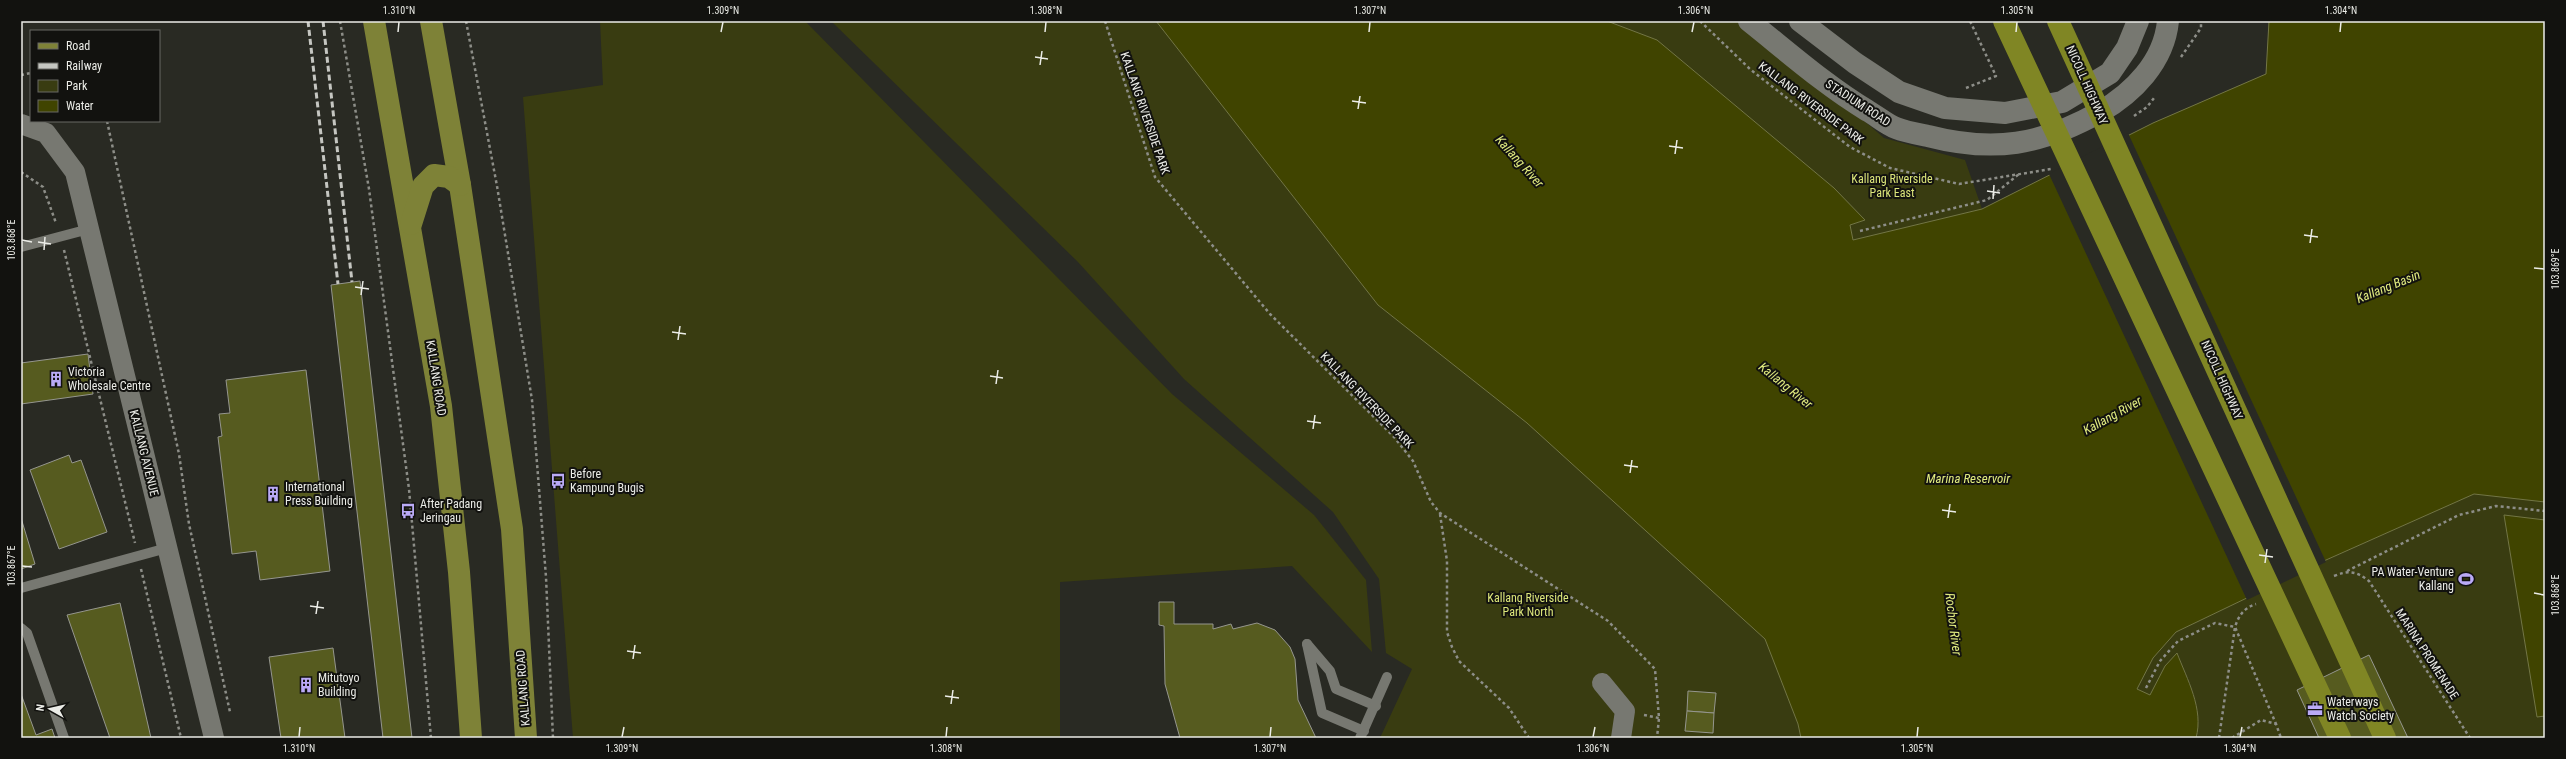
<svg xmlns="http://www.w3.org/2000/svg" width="2566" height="759" font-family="'Roboto Condensed',sans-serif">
<rect width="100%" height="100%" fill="#292a23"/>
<g fill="#393c11">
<polygon points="600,21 805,21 1172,394 1314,515 1366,580 1372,652 1292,566 1060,582 1060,738 573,738 523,97 603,85"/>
<polygon points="831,21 1156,21 1378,305 1527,423 1766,639 1798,724 1801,738 1380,738 1412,669 1386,653 1379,579 1333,512 1184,379 1078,262"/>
<polygon points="1607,21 1749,21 1884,138 1965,160 1982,209 1853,240 1850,225 1865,220 1834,188 1657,40"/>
<path d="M2474,494L2545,502V520L2504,516L2537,717L2545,716V738H2196C2204,709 2188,679 2177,653L2165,666L2150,696L2137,689L2153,658L2176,632L2326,560Z"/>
</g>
<g fill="#404400" stroke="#737645">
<path d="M1156,21H1607L1657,40L1834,188L1865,220L1850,225L1853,240L1982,209L2153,123L2266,74L2269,21H2545V502L2474,494L2326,560L2176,632L2153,658L2137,689L2150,695L2165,666L2177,653C2187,679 2204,709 2196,738H1801L1798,724L1765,639L1527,423L1378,305Z"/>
<polygon points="2504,515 2545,520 2545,716 2537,717"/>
</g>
<polygon fill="#292a23" points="2128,133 2326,562 2247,600 2049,174"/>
<g fill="#565b1f" stroke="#95968e">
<polygon points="360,281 412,738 383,738 331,285"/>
<polygon points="88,354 93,394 21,404 21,363"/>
<polygon points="306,370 330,571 260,580 256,551 232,554 218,437 222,436 219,414 230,413 226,380"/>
<polygon points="69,455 72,463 81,460 107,532 59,549 30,470"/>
<polygon points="21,518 35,564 21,569"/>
<polygon points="1159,602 1174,602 1174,624 1213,624 1213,629 1231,624 1233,629 1257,623 1275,630 1290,647 1295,659 1298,700 1316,738 1180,738 1165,684 1164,626 1159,625"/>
<polygon points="120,603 151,738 110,738 67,615"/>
<polygon points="333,648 345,738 281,738 269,657"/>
<polygon points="2369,655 2408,738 2319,738 2297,690"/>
<polygon points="1688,691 1716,693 1714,713 1687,711"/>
<polygon points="21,694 36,735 52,729 55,738 21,738"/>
<polygon points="1687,711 1714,713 1713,733 1685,731"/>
</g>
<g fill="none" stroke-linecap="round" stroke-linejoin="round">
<g stroke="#8d8e88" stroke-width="2.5" stroke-dasharray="3 3" stroke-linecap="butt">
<polyline points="340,21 369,189 409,489 431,738"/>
<polyline points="466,21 497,186 532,400 546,577 553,738"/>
<polyline points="1105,21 1155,177 1270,314 1394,437 1413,461 1431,502 1440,513 1608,621 1655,669 1659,718 1657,738"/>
<polyline points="1700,21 1751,70 1850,147 1890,168 1959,184 2051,169"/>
<polyline points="2181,57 2201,28 2201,21"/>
<polyline points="21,75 31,73"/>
<polyline points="1966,88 1996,76 1970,21"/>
<polyline points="2134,116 2147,107 2154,98"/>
<polyline points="107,121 179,454 189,524 230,712"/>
<polyline points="21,172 43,187 56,223"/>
<polyline points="1860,231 1987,200 2019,174"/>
<polyline points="64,250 135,543"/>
<polyline points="1440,514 1447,561 1447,632 1452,647 1459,661 1509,708 1529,738"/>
<polyline points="141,569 181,738"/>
<polyline points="2347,571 2459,515 2496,506 2545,511"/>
<path d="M2334,576C2349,570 2356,571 2369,581L2470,738"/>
<polyline points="2146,688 2160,661 2178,641 2215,623 2235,627 2276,724"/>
<polyline points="1644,715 1659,718"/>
<path d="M2219,738L2235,627C2239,615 2244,608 2256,604"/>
<polyline points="2232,738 2261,720 2276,724 2281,738"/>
</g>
<g stroke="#777871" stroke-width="10">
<polyline points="21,247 89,229"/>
<polyline points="21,588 167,548"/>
<polyline points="21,628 27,633 64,738"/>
<polyline points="1307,644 1322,713 1364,731"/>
<polyline points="1307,644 1330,671 1336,689 1376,706"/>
<polyline points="1360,738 1387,677"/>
</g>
<g stroke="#777871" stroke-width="20">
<polyline points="21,124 46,133 75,172 214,738"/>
<polyline points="1602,683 1625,711 1621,738"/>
</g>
<g stroke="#777871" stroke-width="22">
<path d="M1749,21C1788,52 1825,85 1868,111C1877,116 1886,124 1896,128C1906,132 1918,134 1928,136C1994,153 2041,145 2100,112C2133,93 2164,62 2168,21"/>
<polyline points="1800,21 1855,63 1899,92 1945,108 2005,113 2062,102 2110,73 2127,48 2138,21"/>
</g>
<g stroke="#7e8237" stroke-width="22">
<polyline points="374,21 441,406 459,572 471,738"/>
<polyline points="431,21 460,185 512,529 526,738"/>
<polyline points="411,224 423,186 434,175 449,177 460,185"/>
</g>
<g stroke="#808624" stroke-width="22">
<polyline points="2004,21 2340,738"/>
<polyline points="2058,21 2385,738"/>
</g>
<g stroke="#c5c6c1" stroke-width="3" stroke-dasharray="6 3" stroke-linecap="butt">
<polyline points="308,21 338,284"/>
<polyline points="323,21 352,282"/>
</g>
</g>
<path fill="none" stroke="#ebece7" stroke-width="1.5" d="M398,32L399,22M721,32L723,22M1045,32L1046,22M1369,32L1370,22M1692,32L1694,22M2016,32L2017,22M2340,32L2341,22M1035,57L1048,59M1040,65L1042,51M1352,101L1366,103M1358,109L1360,96M1669,146L1683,148M1675,154L1677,140M1987,191L2000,193M1993,199L1994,185M2304,235L2318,237M22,240L32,242M38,242L51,244M2310,243L2312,229M44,250L45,237M2534,268L2544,269M355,287L369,289M361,295L363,281M672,332L686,334M678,340L680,326M990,376L1003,378M996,384L998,370M1307,421L1321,423M1313,429L1315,415M1624,465L1638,467M1630,473L1632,460M1942,510L1956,512M1948,518L1950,504M2259,555L2273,557M2265,563L2267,549M22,566L32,567M2534,593L2544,595M310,606L324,608M316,614L318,601M627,651L641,653M633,659L635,645M945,696L959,698M951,704L953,690M299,737L300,727M622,737L624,727M946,737L947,727M1270,737L1271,727M1593,737L1595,727M1917,737L1918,727M2240,737L2242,727"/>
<defs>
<g id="building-bare" transform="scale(1.2)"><path d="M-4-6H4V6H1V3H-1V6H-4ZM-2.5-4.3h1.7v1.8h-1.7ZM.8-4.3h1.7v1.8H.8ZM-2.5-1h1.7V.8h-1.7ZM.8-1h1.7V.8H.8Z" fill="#baaaf6" stroke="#12120f" stroke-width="2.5" paint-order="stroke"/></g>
<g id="bus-bare" transform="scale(1.2)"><path d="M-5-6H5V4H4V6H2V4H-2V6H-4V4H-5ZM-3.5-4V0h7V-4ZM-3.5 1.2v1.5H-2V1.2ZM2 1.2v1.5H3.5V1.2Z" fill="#baaaf6" stroke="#12120f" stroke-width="2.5" paint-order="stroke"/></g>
<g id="stadium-bare" transform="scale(1.2)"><path d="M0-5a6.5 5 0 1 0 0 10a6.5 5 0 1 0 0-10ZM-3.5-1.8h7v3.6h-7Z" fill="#baaaf6" stroke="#12120f" stroke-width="2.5" paint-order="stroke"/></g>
<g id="office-bare" transform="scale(1.2)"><path d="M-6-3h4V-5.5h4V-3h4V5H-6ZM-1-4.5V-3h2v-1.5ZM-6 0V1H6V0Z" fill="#baaaf6" stroke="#12120f" stroke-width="2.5" paint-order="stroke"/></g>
</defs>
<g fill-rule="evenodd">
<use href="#building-bare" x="56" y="379"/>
<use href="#bus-bare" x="558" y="481"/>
<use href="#building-bare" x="273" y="494"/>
<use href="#bus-bare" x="408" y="511"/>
<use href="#stadium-bare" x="2466" y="579"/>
<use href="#building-bare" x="306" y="685"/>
<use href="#office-bare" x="2315" y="709"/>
</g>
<g text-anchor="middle" stroke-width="4" stroke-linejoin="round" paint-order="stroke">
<g font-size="12" fill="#ebece7" stroke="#12120f">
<text transform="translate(2087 85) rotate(66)" y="4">NICOLL HIGHWAY</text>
<text transform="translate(1811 103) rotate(37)" y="4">KALLANG RIVERSIDE PARK</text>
<text transform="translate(1858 103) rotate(33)" y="4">STADIUM ROAD</text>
<text transform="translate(1145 113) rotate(71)" y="4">KALLANG RIVERSIDE PARK</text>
<text transform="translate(436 378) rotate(81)" y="4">KALLANG ROAD</text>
<text transform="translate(2222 380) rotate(66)" y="4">NICOLL HIGHWAY</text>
<text transform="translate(1367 400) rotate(46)" y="4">KALLANG RIVERSIDE PARK</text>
<text transform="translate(144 453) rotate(76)" y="4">KALLANG AVENUE</text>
<text transform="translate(2427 654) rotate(57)" y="4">MARINA PROMENADE</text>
<text transform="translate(523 688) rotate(-94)" y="4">KALLANG ROAD</text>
</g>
<g font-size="12" fill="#dde77b" stroke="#12120f">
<text x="1892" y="183">Kallang Riverside<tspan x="1892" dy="14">Park East</tspan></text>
<text x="1528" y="602">Kallang Riverside<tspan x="1528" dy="14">Park North</tspan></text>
</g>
<g font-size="12" fill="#ebece7" stroke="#12120f" text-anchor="start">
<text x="68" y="376">Victoria<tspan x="68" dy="14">Wholesale Centre</tspan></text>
<text x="570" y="478">Before<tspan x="570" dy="14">Kampung Bugis</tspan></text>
<text x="285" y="491">International<tspan x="285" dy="14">Press Building</tspan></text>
<text x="420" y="508">After Padang<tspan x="420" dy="14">Jeringau</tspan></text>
<text x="2454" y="576" text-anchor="end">PA Water-Venture<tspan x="2454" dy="14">Kallang</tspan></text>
<text x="318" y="682">Mitutoyo<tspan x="318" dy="14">Building</tspan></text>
<text x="2327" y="706">Waterways<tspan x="2327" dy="14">Watch Society</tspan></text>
</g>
<g font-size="13" font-style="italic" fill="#e2ec80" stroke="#12120f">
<text transform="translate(1520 161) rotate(48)" y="5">Kallang River</text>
<text transform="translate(2388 286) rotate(-22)" y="5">Kallang Basin</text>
<text transform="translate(1786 385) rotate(39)" y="5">Kallang River</text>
<text transform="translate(2112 415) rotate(-29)" y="5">Kallang River</text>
<text x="1968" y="483">Marina Reservoir</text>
<text transform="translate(1954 624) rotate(83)" y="5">Rochor River</text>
</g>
</g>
<rect width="2566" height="759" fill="none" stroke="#12120f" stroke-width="44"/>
<rect x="30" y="30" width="130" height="92" fill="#12120f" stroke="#696965"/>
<rect x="38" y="43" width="20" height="6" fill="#7e8237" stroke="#696965"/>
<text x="66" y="50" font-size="12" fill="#ebece7">Road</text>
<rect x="38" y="63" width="20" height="6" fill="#c5c6c1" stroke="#696965"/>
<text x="66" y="70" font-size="12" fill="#ebece7">Railway</text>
<rect x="38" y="80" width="20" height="12" fill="#393c11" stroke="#696965"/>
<text x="66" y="90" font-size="12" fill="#ebece7">Park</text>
<rect x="38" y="100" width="20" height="12" fill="#404400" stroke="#696965"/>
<text x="66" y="110" font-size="12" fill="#ebece7">Water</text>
<g transform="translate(50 709) rotate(278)" stroke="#12120f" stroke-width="3" paint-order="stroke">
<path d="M0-3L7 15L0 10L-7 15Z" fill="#ebece7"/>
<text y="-6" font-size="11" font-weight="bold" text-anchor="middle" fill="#ebece7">N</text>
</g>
<rect x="22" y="22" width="2522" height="715" fill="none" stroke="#ebece7" stroke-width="1.5"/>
<g font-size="10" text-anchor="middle" fill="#ebece7">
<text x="399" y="14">1.310°N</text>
<text x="723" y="14">1.309°N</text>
<text x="1046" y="14">1.308°N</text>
<text x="1370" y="14">1.307°N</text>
<text x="1694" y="14">1.306°N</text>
<text x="2017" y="14">1.305°N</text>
<text x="2341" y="14">1.304°N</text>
<text transform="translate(11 240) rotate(-90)" y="4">103.868°E</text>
<text transform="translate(2555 269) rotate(-90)" y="4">103.869°E</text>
<text transform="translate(11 566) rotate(-90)" y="4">103.867°E</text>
<text transform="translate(2555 595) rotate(-90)" y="4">103.868°E</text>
<text x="299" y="752">1.310°N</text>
<text x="622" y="752">1.309°N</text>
<text x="946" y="752">1.308°N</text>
<text x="1270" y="752">1.307°N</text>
<text x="1593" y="752">1.306°N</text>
<text x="1917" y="752">1.305°N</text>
<text x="2240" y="752">1.304°N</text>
</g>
</svg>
